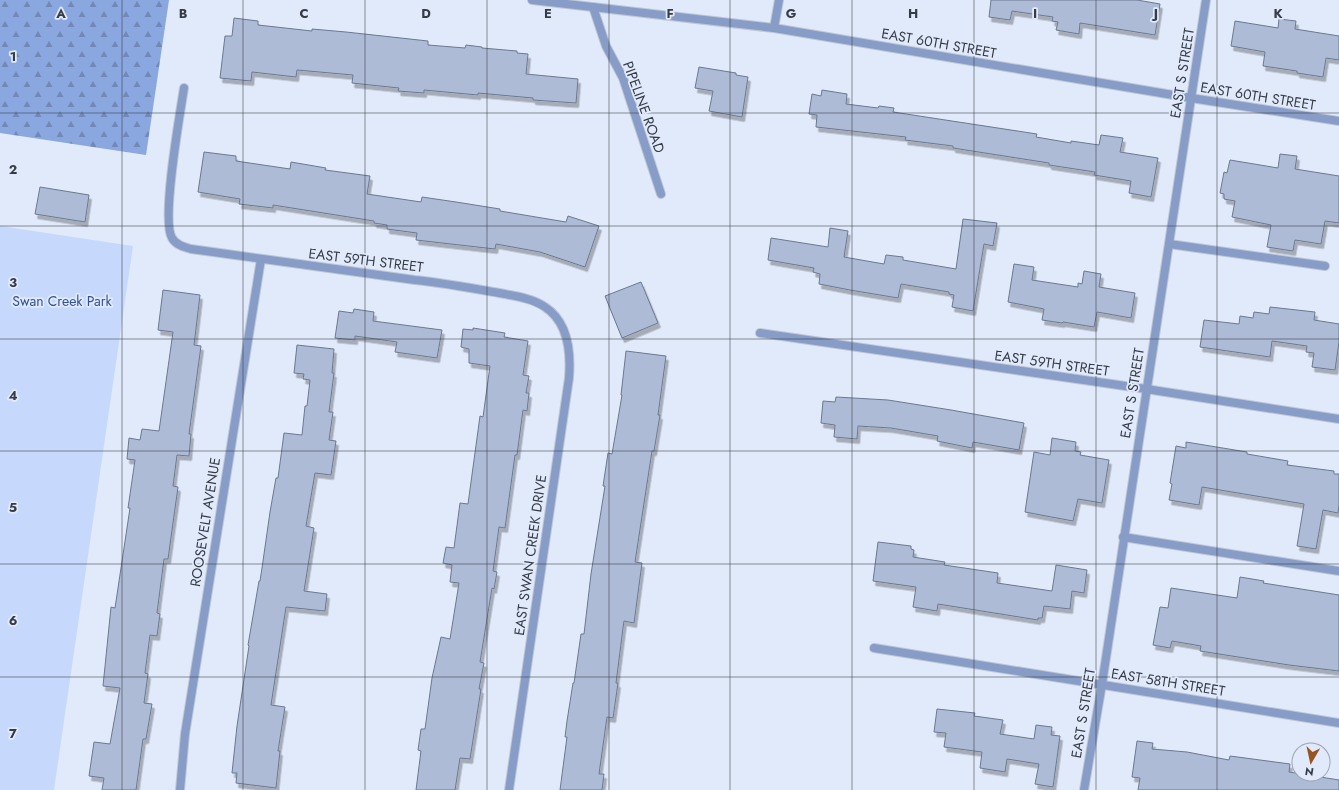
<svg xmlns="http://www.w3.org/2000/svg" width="1339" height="790" font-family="Jost,sans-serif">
<defs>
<pattern id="forest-firs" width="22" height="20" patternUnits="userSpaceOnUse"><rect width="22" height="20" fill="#8aa7e0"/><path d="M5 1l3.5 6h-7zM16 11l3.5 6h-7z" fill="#7289b7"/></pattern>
<filter id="shadow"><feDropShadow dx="2.5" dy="4.5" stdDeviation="0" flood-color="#0004"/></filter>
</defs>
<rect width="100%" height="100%" fill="#e1eafa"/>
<polygon fill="url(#forest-firs)" points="0,0 169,0 146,155 0,133"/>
<polygon fill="#c6d9fd" points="0,226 133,246 54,790 0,790"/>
<g fill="#adbbd6" stroke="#6b7890" filter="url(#shadow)">
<polygon points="991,0 1137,0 1160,4 1155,35 1080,23 1079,34 1056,30 1058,22 1052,21 1053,17 1012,11 1010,20 989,17"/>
<polygon points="234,18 258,21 258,25 312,31 312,29 346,32 428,41 428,45 465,48 466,45 482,47 482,48 517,51 517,53 528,54 526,74 578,79 576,103 533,100 533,98 478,93 478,95 424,90 424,93 398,91 399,88 352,83 353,75 297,70 296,77 252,72 251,81 220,78 225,36 232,36"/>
<polygon points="1279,19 1296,21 1295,29 1339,36 1339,60 1326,58 1323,77 1297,73 1297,71 1263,66 1265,52 1231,46 1235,21 1278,28"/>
<polygon points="699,67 736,73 736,75 748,77 742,117 709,111 713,91 695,88"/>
<polygon points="822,90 847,94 846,104 878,108 879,106 894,108 893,112 1037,134 1036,137 1071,143 1071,141 1099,145 1101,135 1123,138 1120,152 1158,158 1151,197 1129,193 1131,181 1094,175 1095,172 1049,165 1049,163 953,148 953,146 905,140 906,137 816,127 817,115 809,114 812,94 821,96"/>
<polygon points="204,152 236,156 236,161 290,169 291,162 326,168 325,170 370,176 367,194 421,202 422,197 456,202 500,209 500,211 566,222 568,216 599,226 585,267 540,252 496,244 495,249 416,240 417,233 387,229 387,225 374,223 374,221 273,205 273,208 239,204 240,199 198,192"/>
<polygon points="1280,154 1297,156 1295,169 1339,176 1339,223 1325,221 1321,244 1295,240 1293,251 1267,247 1271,225 1232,217 1235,201 1224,199 1224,194 1220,193 1224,172 1227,173 1230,160 1278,168"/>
<polygon points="40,187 89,195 85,222 35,214"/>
<polygon points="963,219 997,223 993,246 984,244 973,311 952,307 954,295 949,294 949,292 901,284 898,298 850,290 819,284 820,274 813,272 814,268 768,260 771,238 828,247 830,228 848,231 844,257 884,264 886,255 903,257 903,260 956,269"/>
<polygon points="1014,264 1034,267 1032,280 1078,287 1078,283 1082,284 1084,271 1101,274 1099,287 1135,293 1131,318 1097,312 1094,327 1063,322 1062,323 1042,320 1044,309 1008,302"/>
<polygon points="641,282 658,323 622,338 605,296"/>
<polygon points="163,290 200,295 194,345 201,346 189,434 191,434 189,456 177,455 173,486 178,487 168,559 164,559 157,613 160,614 157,636 150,635 145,673 148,674 144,703 152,704 146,739 143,739 136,790 102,790 104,778 89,776 94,742 110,744 120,688 103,686 111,607 115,608 130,508 128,508 135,460 127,459 129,438 140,440 142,429 159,431 173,332 158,330"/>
<polygon points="1270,307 1315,312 1314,320 1339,324 1339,342 1335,370 1312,367 1314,353 1306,352 1307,346 1272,341 1270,357 1200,347 1204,320 1239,324 1240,316 1253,318 1254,312 1269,314"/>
<polygon points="354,309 374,312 373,321 442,330 437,358 395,352 397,342 355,336 355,340 335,338 339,311 353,313"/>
<polygon points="473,328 505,333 504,337 528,341 523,375 529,376 526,393 529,393 527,411 523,410 517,455 515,455 505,528 499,527 493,571 497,572 494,589 492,588 480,662 484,663 479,689 481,689 470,759 460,758 455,790 416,790 421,751 418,750 421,729 425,729 432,678 441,637 450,639 459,583 450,582 452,565 443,563 446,547 454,548 460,503 468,504 480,416 483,417 490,366 469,363 469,349 461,347 463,329 473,330"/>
<polygon points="297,345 334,349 332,373 334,373 329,412 333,412 329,440 336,441 331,475 315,473 306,526 314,528 304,591 327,594 325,611 286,607 271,705 285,707 278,751 280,751 276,788 236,783 237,773 232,773 237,726 249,646 248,645 259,581 260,581 262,568 270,512 276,478 278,478 284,433 302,435 305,406 307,406 310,380 303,379 304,374 294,373"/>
<polygon points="626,351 666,356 658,415 660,415 654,451 652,451 635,562 642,563 634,623 624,621 623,628 616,683 618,683 613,718 607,717 599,774 604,774 602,790 560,790 567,737 565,737 567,721 573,683 574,683 581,634 584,634 591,574 605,486 603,486 608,453 612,454 622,395 621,395"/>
<polygon points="836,397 888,400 951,410 1024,423 1019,450 973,442 972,448 937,441 938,436 891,428 858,426 857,439 834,437 835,425 821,423 823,401 835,402"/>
<polygon points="1052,438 1076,442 1075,451 1081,452 1080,455 1109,460 1102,503 1078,499 1073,521 1025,512 1034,452 1050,455"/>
<polygon points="1186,442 1247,452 1247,454 1288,461 1287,465 1334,471 1334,474 1339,474 1339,505 1338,513 1323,510 1316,549 1297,546 1304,504 1202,487 1199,505 1169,500 1172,484 1170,483 1176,446 1186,448"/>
<polygon points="878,542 911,546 911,549 914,550 913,557 945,562 944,565 998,573 997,583 1052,591 1056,565 1087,570 1084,593 1072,591 1070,609 1044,606 1042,618 1038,618 1038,620 938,604 937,611 913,607 916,587 873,581"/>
<polygon points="1240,577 1264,581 1263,583 1339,595 1339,671 1289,665 1200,651 1201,646 1172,641 1170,648 1153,645 1160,607 1168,608 1171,588 1237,598"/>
<polygon points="937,709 975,713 974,716 1003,720 1000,734 1034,739 1036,725 1052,727 1051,735 1060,736 1053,787 1035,784 1039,764 1007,759 1005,772 980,768 982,752 944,747 946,733 934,732"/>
<polygon points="1137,741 1153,743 1152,749 1187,752 1229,760 1230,756 1290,764 1289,772 1339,780 1339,790 1138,790 1140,778 1132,777"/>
</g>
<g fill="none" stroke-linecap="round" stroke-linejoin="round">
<g stroke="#bfc7d6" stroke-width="10">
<g id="lane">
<polyline points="593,7 606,46 623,78 661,194"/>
<polyline points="1169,244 1325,266"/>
<polyline points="1123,537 1339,571"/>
</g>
</g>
<g stroke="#bfc7d6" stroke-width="10">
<g id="street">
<polyline points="532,0 774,28 1191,98 1339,121"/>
<polyline points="774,28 779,0"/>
<path d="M184,88C180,114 161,220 172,238C176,245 184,247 191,249C266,260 341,270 415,280C444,283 471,288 499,293C514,296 532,298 545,307C568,322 571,353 569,378L509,790"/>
<polyline points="760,333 1146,389 1339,419"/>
<polyline points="874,648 1339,723"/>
<polyline points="180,790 185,734 261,259"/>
<polyline points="1084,790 1102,684 1206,0"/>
</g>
</g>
<use href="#lane" stroke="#879cc7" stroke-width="8"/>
<use href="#street" stroke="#879cc7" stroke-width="8"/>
</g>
<path fill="none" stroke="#363c47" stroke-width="1" stroke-opacity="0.55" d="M122,0V790M243,0V790M365,0V790M487,0V790M609,0V790M730,0V790M852,0V790M974,0V790M1096,0V790M1217,0V790M0,113H1339M0,226H1339M0,339H1339M0,451H1339M0,564H1339M0,677H1339"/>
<g text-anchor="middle" stroke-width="3.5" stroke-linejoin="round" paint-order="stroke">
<g font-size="14" fill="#363c47" stroke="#e1eafa">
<text transform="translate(939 43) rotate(10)" y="5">EAST 60TH STREET</text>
<text transform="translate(1182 73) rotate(-81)" y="5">EAST S STREET</text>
<text transform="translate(1258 96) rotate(9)" y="5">EAST 60TH STREET</text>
<text transform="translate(644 107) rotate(70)" y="5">PIPELINE ROAD</text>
<text transform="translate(366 260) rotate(7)" y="5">EAST 59TH STREET</text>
<text transform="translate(1052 363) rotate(8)" y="5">EAST 59TH STREET</text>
<text transform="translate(1132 393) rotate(-81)" y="5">EAST S STREET</text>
<text transform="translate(205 522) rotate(-81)" y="5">ROOSEVELT AVENUE</text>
<text transform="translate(530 555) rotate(-82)" y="5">EAST SWAN CREEK DRIVE</text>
<text transform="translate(1168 682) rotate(9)" y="5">EAST 58TH STREET</text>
<text transform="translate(1083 713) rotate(-81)" y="5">EAST S STREET</text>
</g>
<g font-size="14" fill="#325298" stroke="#e1eafa">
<text x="62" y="306">Swan Creek Park</text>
</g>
</g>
<g font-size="13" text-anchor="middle" font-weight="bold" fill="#363c47" stroke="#e1eafa" stroke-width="3.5" stroke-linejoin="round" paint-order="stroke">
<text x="61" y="18">A</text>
<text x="183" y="18">B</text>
<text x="304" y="18">C</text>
<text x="426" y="18">D</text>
<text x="548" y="18">E</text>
<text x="670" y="18">F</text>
<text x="791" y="18">G</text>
<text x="913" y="18">H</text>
<text x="1035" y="18">I</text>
<text x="1156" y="18">J</text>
<text x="1278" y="18">K</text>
<text x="13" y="61">1</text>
<text x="13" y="174">2</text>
<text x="13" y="287">3</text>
<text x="13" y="400">4</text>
<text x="13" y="512">5</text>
<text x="13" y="625">6</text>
<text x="13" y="738">7</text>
</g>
<g transform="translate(1311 762) rotate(189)"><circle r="19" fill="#e1eafa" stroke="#9da4b2"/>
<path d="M0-3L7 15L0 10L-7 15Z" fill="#985524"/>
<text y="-6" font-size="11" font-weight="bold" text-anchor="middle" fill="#363c47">N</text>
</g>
</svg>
